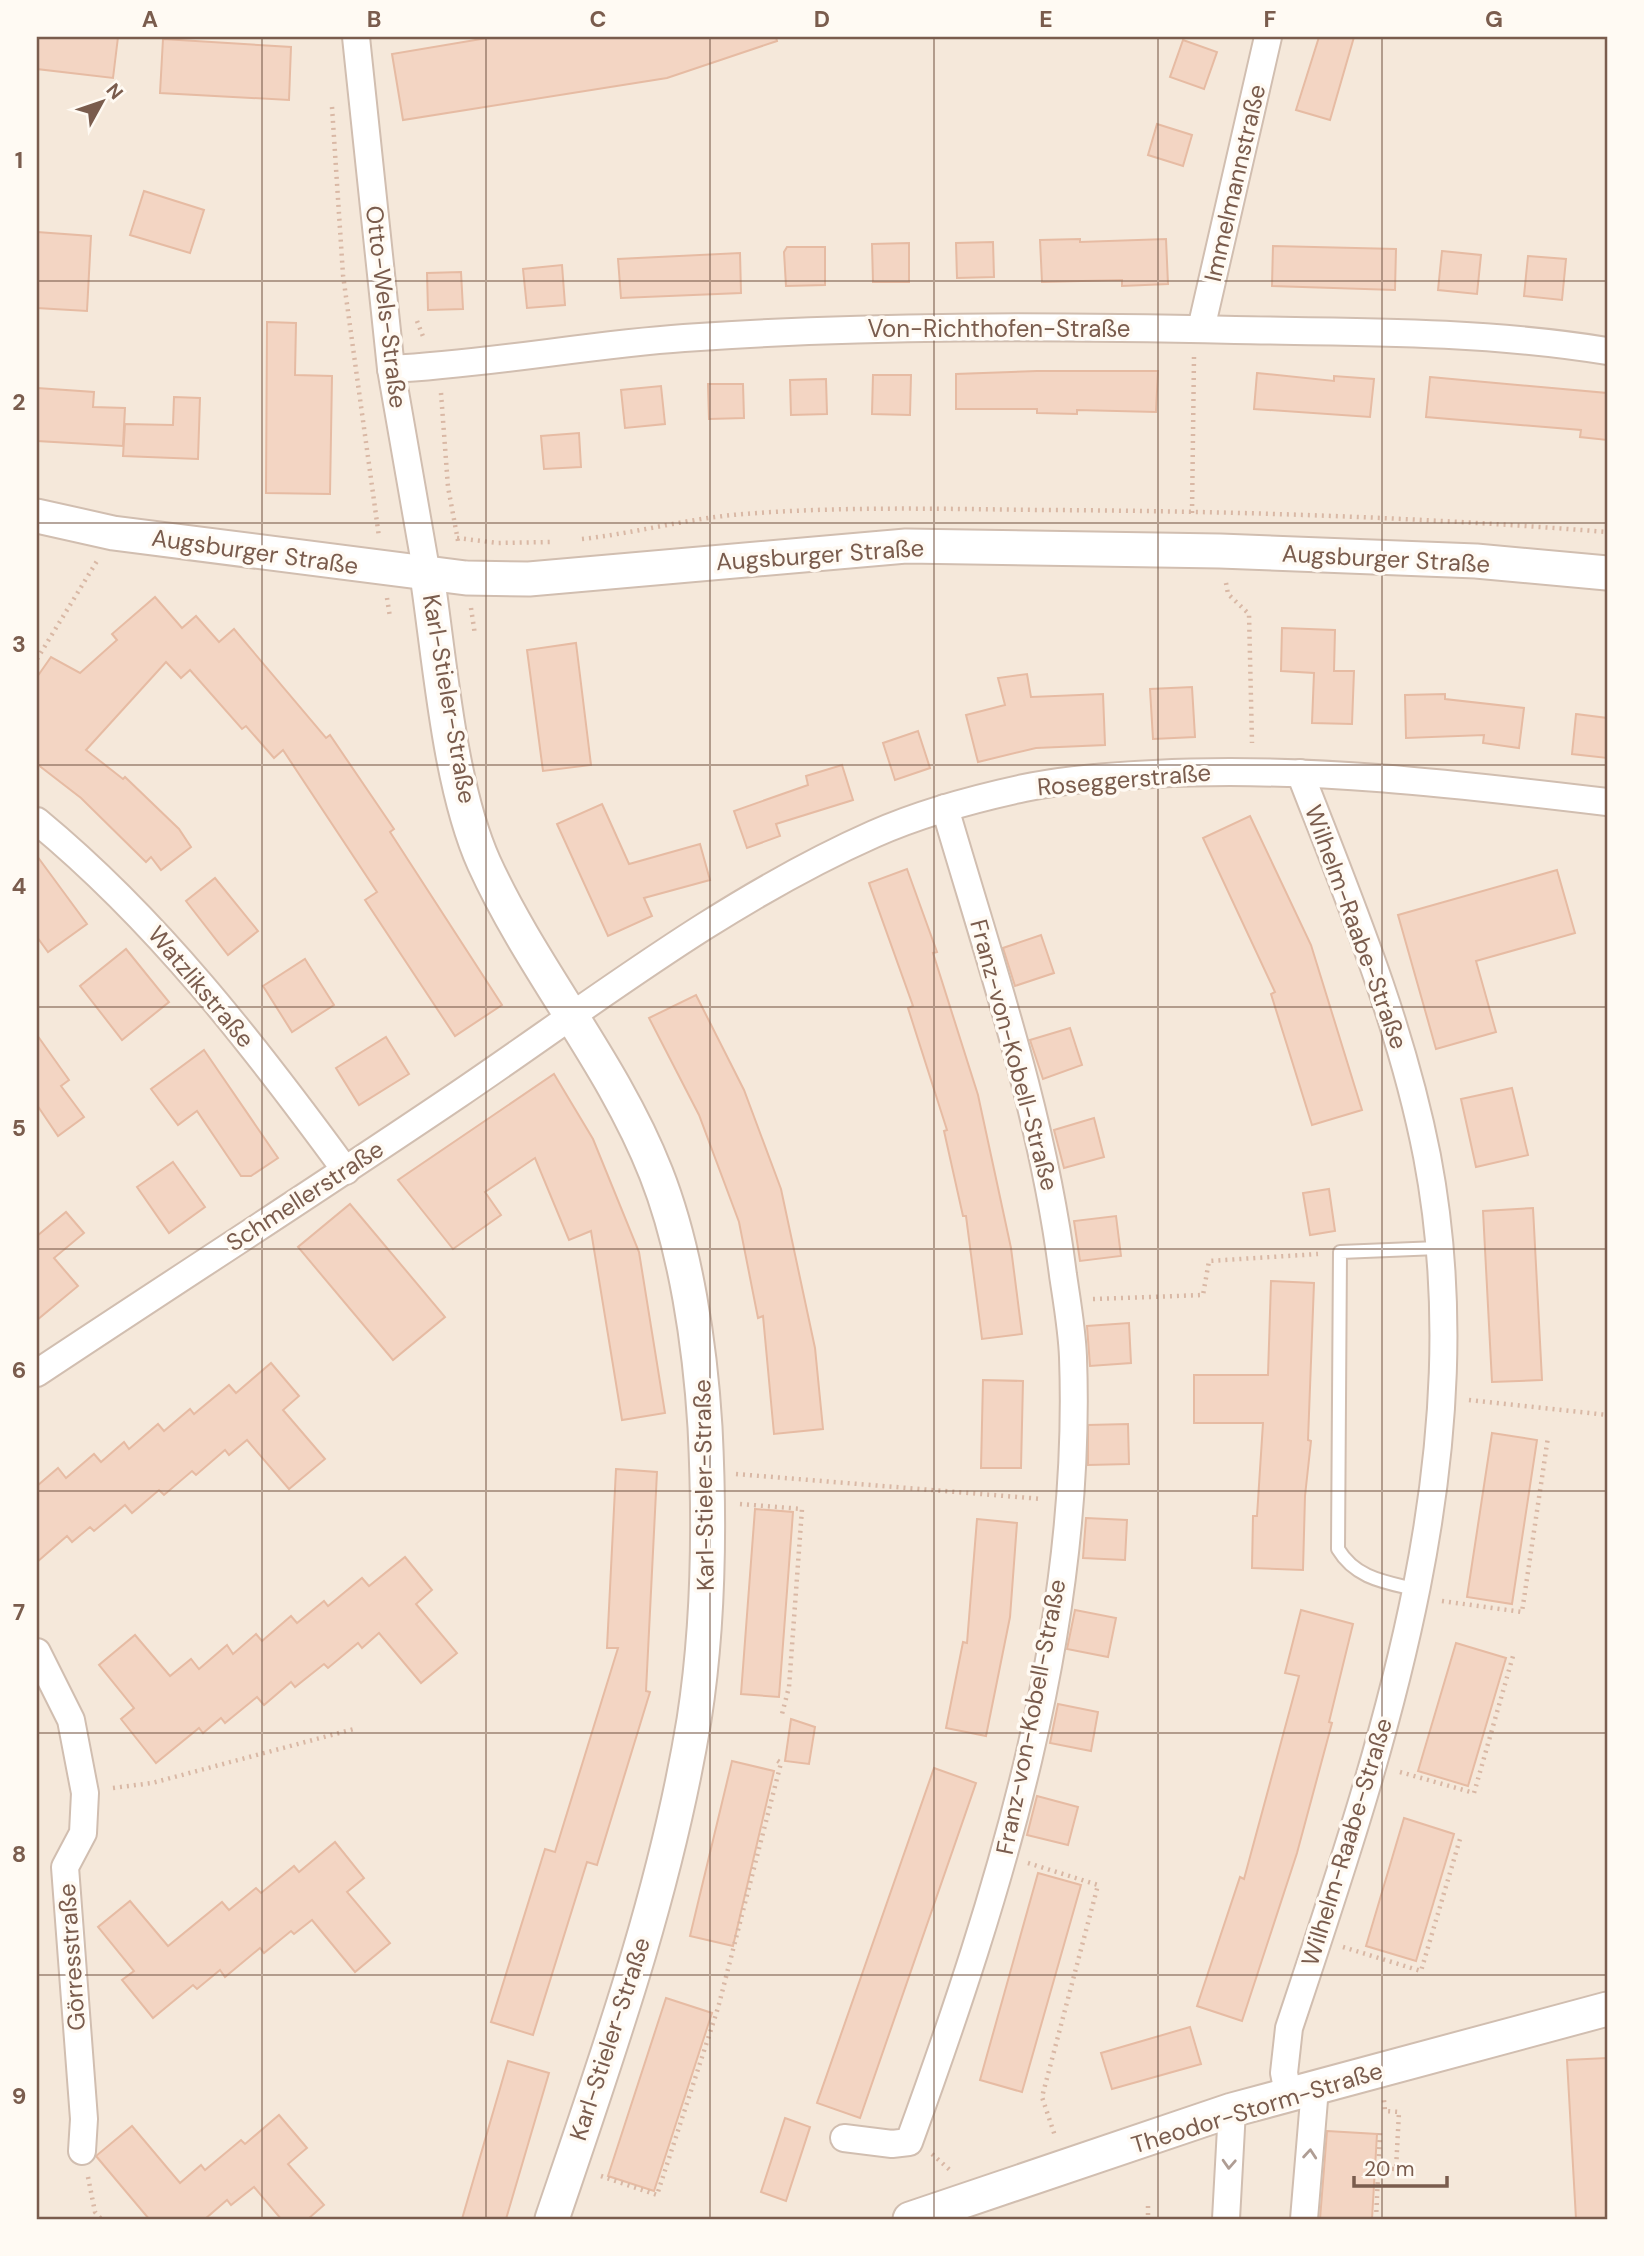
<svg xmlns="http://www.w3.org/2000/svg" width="1644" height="2256" font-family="'DM Sans',sans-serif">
<rect width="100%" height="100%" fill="#fdf6ec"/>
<rect fill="#f5e8da" x="37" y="37" width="1570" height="2182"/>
<g fill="#f3d5c3" stroke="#e6bba3" stroke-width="2">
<polygon points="37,37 118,37 113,78 37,69"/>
<polygon points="493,37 776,37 777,41 667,78 403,120 392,54"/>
<polygon points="1319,37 1354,37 1330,120 1296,110"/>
<polygon points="163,39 291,47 289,100 160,93"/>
<polygon points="1183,40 1217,52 1204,89 1170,77"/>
<polygon points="1157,124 1192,135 1183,166 1148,155"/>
<polygon points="144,191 204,210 190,253 130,235"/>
<polygon points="37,232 91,236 87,311 37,308"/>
<polygon points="1080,239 1080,242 1166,239 1168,284 1122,286 1122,280 1042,282 1040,240"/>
<polygon points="993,242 994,277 957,278 956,243"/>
<polygon points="909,243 909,282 873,282 872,244"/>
<polygon points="1273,246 1396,249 1395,290 1272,286"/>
<polygon points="787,247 825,247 825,285 786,286 784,252"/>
<polygon points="1442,251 1481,255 1477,294 1438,290"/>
<polygon points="740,253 741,293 621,298 618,259"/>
<polygon points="1528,256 1566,259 1562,300 1524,296"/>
<polygon points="562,265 565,305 527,308 523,269"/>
<polygon points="461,272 463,309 428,310 427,273"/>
<polygon points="267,322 296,323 295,375 332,376 330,494 266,493"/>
<polygon points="1037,371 1158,371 1156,412 1077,410 1077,414 1037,413 1037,409 956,409 956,374"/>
<polygon points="1257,373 1334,381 1334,376 1374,379 1370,417 1254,409"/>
<polygon points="873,375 911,375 910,415 872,414"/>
<polygon points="1430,377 1607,393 1607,440 1580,437 1581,430 1426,417"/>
<polygon points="826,379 827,414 791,415 790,380"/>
<polygon points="708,384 743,384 744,418 709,419"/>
<polygon points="661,386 665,424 625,428 621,390"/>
<polygon points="37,388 94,392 93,407 125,408 123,446 37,441"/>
<polygon points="174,397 200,398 198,459 123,456 125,424 173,425"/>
<polygon points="579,433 581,467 544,469 541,436"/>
<polygon points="155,597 182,628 196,616 219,642 234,629 326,738 330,735 394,829 390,832 502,1005 455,1036 365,900 377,892 283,750 274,758 246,726 242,729 190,670 181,678 166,662 86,750 123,779 125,777 179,829 191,847 161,870 151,857 146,862 81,798 37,764 37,677 51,657 80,673 117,640 112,634"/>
<polygon points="1282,628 1335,630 1334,671 1354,671 1352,724 1312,723 1314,673 1281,671"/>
<polygon points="576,643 591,765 543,771 527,650"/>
<polygon points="1027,674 1031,697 1103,694 1105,745 1036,748 978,762 966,715 1005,705 998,678"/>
<polygon points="1192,687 1195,737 1153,739 1150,689"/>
<polygon points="1445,694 1445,699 1524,708 1519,748 1483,743 1484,735 1406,738 1405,695"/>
<polygon points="1576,714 1607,718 1607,758 1572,754"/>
<polygon points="918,731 930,768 895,780 883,743"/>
<polygon points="842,765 853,800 776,824 780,836 747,848 734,811 808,785 806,776"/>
<polygon points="602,804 629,864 700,844 710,880 644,898 652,916 608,936 557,824"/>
<polygon points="1250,816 1311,945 1362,1110 1312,1125 1271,994 1275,992 1203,838"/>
<polygon points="37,856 87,924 48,952 37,937"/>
<polygon points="907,869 937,952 933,953 978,1095 1011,1248 1022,1334 982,1339 966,1216 963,1216 944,1131 947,1130 908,1008 913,1006 869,883"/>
<polygon points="1557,870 1575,933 1476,961 1496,1032 1436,1049 1398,915"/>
<polygon points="215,878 258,931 228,955 186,901"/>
<polygon points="1041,935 1054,973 1015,986 1003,948"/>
<polygon points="126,949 169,1002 122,1040 80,986"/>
<polygon points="305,959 334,1005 292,1032 263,986"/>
<polygon points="696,995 744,1090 781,1189 815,1348 823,1429 774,1434 763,1316 758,1318 739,1222 699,1115 649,1018"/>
<polygon points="1070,1028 1082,1065 1043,1079 1030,1040"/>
<polygon points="37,1035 69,1080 61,1086 84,1117 58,1136 37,1105"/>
<polygon points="386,1037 409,1074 359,1105 336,1068"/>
<polygon points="204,1050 278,1158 251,1176 241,1176 197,1111 178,1125 151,1089"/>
<polygon points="554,1074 593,1139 639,1252 665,1413 622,1420 591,1231 569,1240 535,1158 485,1192 501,1215 453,1249 398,1180"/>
<polygon points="1512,1088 1528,1155 1476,1167 1461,1099"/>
<polygon points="1094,1118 1104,1157 1064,1168 1054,1130"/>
<polygon points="173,1162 205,1207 169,1233 137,1187"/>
<polygon points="1329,1189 1335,1231 1310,1235 1303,1193"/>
<polygon points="350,1204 445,1317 393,1360 298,1247"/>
<polygon points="1533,1208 1542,1380 1492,1382 1483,1211"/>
<polygon points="66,1212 84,1233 54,1258 78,1286 37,1320 37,1236"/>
<polygon points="1116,1216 1121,1256 1080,1261 1074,1221"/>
<polygon points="1271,1281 1314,1283 1308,1440 1311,1441 1305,1496 1303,1570 1252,1568 1253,1516 1257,1516 1263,1423 1194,1423 1194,1375 1268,1375"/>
<polygon points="1129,1323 1131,1363 1090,1366 1087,1326"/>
<polygon points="271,1363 299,1396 283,1410 325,1459 289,1489 247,1440 229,1455 225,1450 196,1475 192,1471 164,1495 159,1490 132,1513 125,1505 94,1531 90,1527 72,1542 67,1536 37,1562 37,1486 58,1468 66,1478 94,1454 101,1462 124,1442 129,1449 158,1424 164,1431 190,1409 194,1414 229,1385 236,1393"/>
<polygon points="983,1380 1023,1381 1021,1468 981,1468"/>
<polygon points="1128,1424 1129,1464 1088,1465 1088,1425"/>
<polygon points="1492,1433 1537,1440 1512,1604 1467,1597"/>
<polygon points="616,1469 657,1472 646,1691 650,1692 597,1865 587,1862 533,2035 491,2022 545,1849 555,1852 618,1648 607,1648"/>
<polygon points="755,1509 793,1512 779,1697 741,1694"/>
<polygon points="1086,1518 1127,1520 1125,1560 1083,1558"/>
<polygon points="977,1519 1017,1523 1010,1617 986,1736 946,1728 963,1642 967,1643"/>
<polygon points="405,1557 432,1590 416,1604 457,1653 421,1683 379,1633 362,1648 358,1643 328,1668 324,1664 295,1687 291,1682 264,1705 257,1697 225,1723 221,1718 203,1733 199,1728 156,1763 121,1719 134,1708 99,1665 135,1635 170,1676 191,1659 199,1669 227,1645 233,1654 256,1634 262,1641 291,1616 297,1623 324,1601 328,1606 362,1578 369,1586"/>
<polygon points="1075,1610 1116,1618 1108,1657 1067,1649"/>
<polygon points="1301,1610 1353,1624 1329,1722 1332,1723 1297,1853 1242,2021 1197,2006 1240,1877 1244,1879 1299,1676 1285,1673"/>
<polygon points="1456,1643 1506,1658 1468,1786 1418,1771"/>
<polygon points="1058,1704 1098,1712 1091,1751 1050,1743"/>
<polygon points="791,1719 815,1727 809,1764 785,1761"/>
<polygon points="732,1761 774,1771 733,1946 690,1936"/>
<polygon points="934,1768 976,1783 860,2118 817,2103"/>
<polygon points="1037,1796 1078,1807 1068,1845 1027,1835"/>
<polygon points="1404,1818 1454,1834 1416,1961 1366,1946"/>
<polygon points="335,1842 364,1878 347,1892 390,1943 355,1972 312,1920 294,1934 291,1931 264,1953 260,1948 225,1977 220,1970 197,1989 193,1985 153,2018 122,1980 134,1971 98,1927 130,1901 168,1946 222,1902 229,1910 256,1888 261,1893 294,1866 299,1872"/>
<polygon points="1038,1873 1081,1885 1022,2092 980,2080"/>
<polygon points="666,1998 712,2013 654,2191 608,2176"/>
<polygon points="1190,2027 1201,2064 1112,2089 1101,2053"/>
<polygon points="1607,2058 1607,2219 1576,2219 1567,2060"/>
<polygon points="508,2061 549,2073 506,2219 462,2219"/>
<polygon points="279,2115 307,2148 288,2164 324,2205 308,2219 281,2219 254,2187 231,2205 227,2200 205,2219 149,2219 96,2156 132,2126 180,2183 201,2165 205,2170 241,2140 245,2144"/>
<polygon points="785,2118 810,2127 786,2201 761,2192"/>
<polygon points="1327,2131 1377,2134 1372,2219 1320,2219"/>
</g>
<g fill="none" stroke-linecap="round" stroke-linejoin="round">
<g stroke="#d1beb0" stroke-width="16">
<path id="service" d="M1418,1590C1386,1582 1356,1579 1338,1549L1340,1252L1438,1248"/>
</g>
<g stroke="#d1beb0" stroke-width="30">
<g id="minor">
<polyline points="356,37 391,369 427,575"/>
<polyline points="1201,329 1268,37"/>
<path d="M391,369C489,364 586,345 684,338C867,325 1051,326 1235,330C1359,332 1485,331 1607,351"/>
<path d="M37,821C158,921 253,1044 346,1171"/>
<path d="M37,1373C177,1280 320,1188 459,1094C593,1003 725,900 874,834C921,813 973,799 1024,788C1067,779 1111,776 1154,774C1306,766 1457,784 1607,802"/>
<polyline points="37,1652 71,1720 85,1793 83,1833 65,1867 84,2119 82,2151"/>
<path d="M1288,2093L1284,2073L1289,2028C1382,1748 1484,1455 1427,1156C1401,1023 1349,899 1300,773"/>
<path d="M844,2138L892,2144L909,2142C1000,1892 1083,1627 1073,1357C1072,1330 1067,1302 1063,1275C1043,1115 990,962 945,808"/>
<polyline points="1226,2219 1232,2110"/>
<polyline points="1304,2219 1315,2088"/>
</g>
</g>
<g stroke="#d1beb0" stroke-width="37">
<g id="tertiary">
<polyline points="37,516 113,533 466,578 529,579 906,546 1220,551 1476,561 1607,573"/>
<path d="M427,575C440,661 449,785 484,863C533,971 613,1063 656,1173C686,1249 700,1346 705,1427C710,1525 709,1624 694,1720C666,1891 607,2057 552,2219"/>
<polyline points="910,2219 1232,2110 1607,2009"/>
</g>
</g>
<g stroke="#d9b8a5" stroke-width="4.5" stroke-dasharray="2 5" stroke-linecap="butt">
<polyline points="332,107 343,275 379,537"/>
<polyline points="417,321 424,339"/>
<polyline points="441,393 448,487 458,541"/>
<polyline points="1192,513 1194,357"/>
<polyline points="457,538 498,543 553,542"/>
<path d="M582,539C637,533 689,518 744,514C845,506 945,509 1046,510C1234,511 1420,517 1607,532"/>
<polyline points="1226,583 1228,594 1249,614 1252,743"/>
<polyline points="387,598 390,617"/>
<polyline points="471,608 475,635"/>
<polyline points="37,659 97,561"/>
<polyline points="1093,1299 1203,1295 1209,1261 1318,1254"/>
<polyline points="1469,1400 1607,1415"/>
<polyline points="736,1474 1042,1499"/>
<polyline points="740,1504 802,1509 789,1687 782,1714"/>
<polyline points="1442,1601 1522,1612 1548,1437"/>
<polyline points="1400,1772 1474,1793 1513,1656"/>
<polyline points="113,1788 152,1783 354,1729"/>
<polyline points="1028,1863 1098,1885 1042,2097 1055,2136"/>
<polyline points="1343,1947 1421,1971 1460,1839"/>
<polyline points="932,2154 951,2171"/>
<polyline points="1378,2168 1396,2169 1399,2112 1385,2111 1384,2100"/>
<polyline points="601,2176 657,2195 718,2008 781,1763 775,1759"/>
<polyline points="88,2177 95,2212 101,2219"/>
<polyline points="1148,2206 1148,2219"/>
<polyline points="1376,2219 1380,2131"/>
</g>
<use href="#service" stroke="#fff" stroke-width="12"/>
<use href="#minor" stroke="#fff" stroke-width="26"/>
<use href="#tertiary" stroke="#fff" stroke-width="33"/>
</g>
<defs><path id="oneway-chevron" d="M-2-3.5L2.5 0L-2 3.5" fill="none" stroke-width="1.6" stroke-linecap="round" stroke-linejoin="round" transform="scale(1.75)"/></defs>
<g stroke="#af9d94">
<use href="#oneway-chevron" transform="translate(1310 2154) rotate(-85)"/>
<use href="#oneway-chevron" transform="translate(1229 2164) rotate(93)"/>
</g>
<path fill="none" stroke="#7a5c4d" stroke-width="2" stroke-opacity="0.55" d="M262,37V2219M486,37V2219M710,37V2219M934,37V2219M1158,37V2219M1382,37V2219M37,281H1607M37,523H1607M37,765H1607M37,1007H1607M37,1249H1607M37,1491H1607M37,1733H1607M37,1975H1607"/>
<g text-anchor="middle" stroke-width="7" stroke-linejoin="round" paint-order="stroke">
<g font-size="24" fill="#7a5c4d" stroke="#fffaf3">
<text transform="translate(1235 183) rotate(-77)" y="8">Immelmannstraße</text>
<text transform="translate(386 307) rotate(83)" y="8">Otto-Wels-Straße</text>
<text x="999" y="337">Von-Richthofen-Straße</text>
<text transform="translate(255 552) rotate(8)" y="8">Augsburger Straße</text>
<text transform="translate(820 555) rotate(-4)" y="8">Augsburger Straße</text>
<text transform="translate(1386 559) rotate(3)" y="8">Augsburger Straße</text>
<text transform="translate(449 699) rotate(80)" y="8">Karl-Stieler-Straße</text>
<text transform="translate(1124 780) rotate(-5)" y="8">Roseggerstraße</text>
<text transform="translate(1356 927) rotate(70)" y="8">Wilhelm-Raabe-Straße</text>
<text transform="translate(201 987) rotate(50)" y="8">Watzlikstraße</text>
<text transform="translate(1014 1055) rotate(75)" y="8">Franz-von-Kobell-Straße</text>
<text transform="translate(305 1196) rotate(-33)" y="8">Schmellerstraße</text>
<text transform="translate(704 1485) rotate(-91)" y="8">Karl-Stieler-Straße</text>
<text transform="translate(1031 1717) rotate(-79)" y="8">Franz-von-Kobell-Straße</text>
<text transform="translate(1347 1842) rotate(-73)" y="8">Wilhelm-Raabe-Straße</text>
<text transform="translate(72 1957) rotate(-94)" y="8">Görresstraße</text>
<text transform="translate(610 2039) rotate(-72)" y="8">Karl-Stieler-Straße</text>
<text transform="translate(1257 2108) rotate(-17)" y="8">Theodor-Storm-Straße</text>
</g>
</g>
<rect width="1644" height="2256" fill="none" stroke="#fffaf3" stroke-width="77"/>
<g transform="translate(102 102) rotate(50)" stroke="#fffaf3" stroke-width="5" paint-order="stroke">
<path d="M0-5L12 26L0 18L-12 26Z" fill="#7a5c4d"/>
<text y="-10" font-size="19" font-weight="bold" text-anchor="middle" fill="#7a5c4d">N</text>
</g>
<path d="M1354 2176v10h93v-10" fill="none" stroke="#7a5c4d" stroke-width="3.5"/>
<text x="1364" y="2176" font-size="21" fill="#7a5c4d" stroke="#fffaf3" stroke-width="5" paint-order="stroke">20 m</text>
<rect x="38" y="38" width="1568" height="2180" fill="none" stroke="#7a5c4d" stroke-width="2.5"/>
<g font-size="23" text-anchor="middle" font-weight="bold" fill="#7a5c4d">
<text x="150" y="27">A</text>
<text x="374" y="27">B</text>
<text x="598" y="27">C</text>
<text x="822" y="27">D</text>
<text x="1046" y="27">E</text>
<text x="1270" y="27">F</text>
<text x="1494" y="27">G</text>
<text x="19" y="168">1</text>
<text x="19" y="410">2</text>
<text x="19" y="652">3</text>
<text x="19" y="894">4</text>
<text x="19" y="1136">5</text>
<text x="19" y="1378">6</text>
<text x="19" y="1620">7</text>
<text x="19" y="1862">8</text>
<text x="19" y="2104">9</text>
</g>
</svg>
